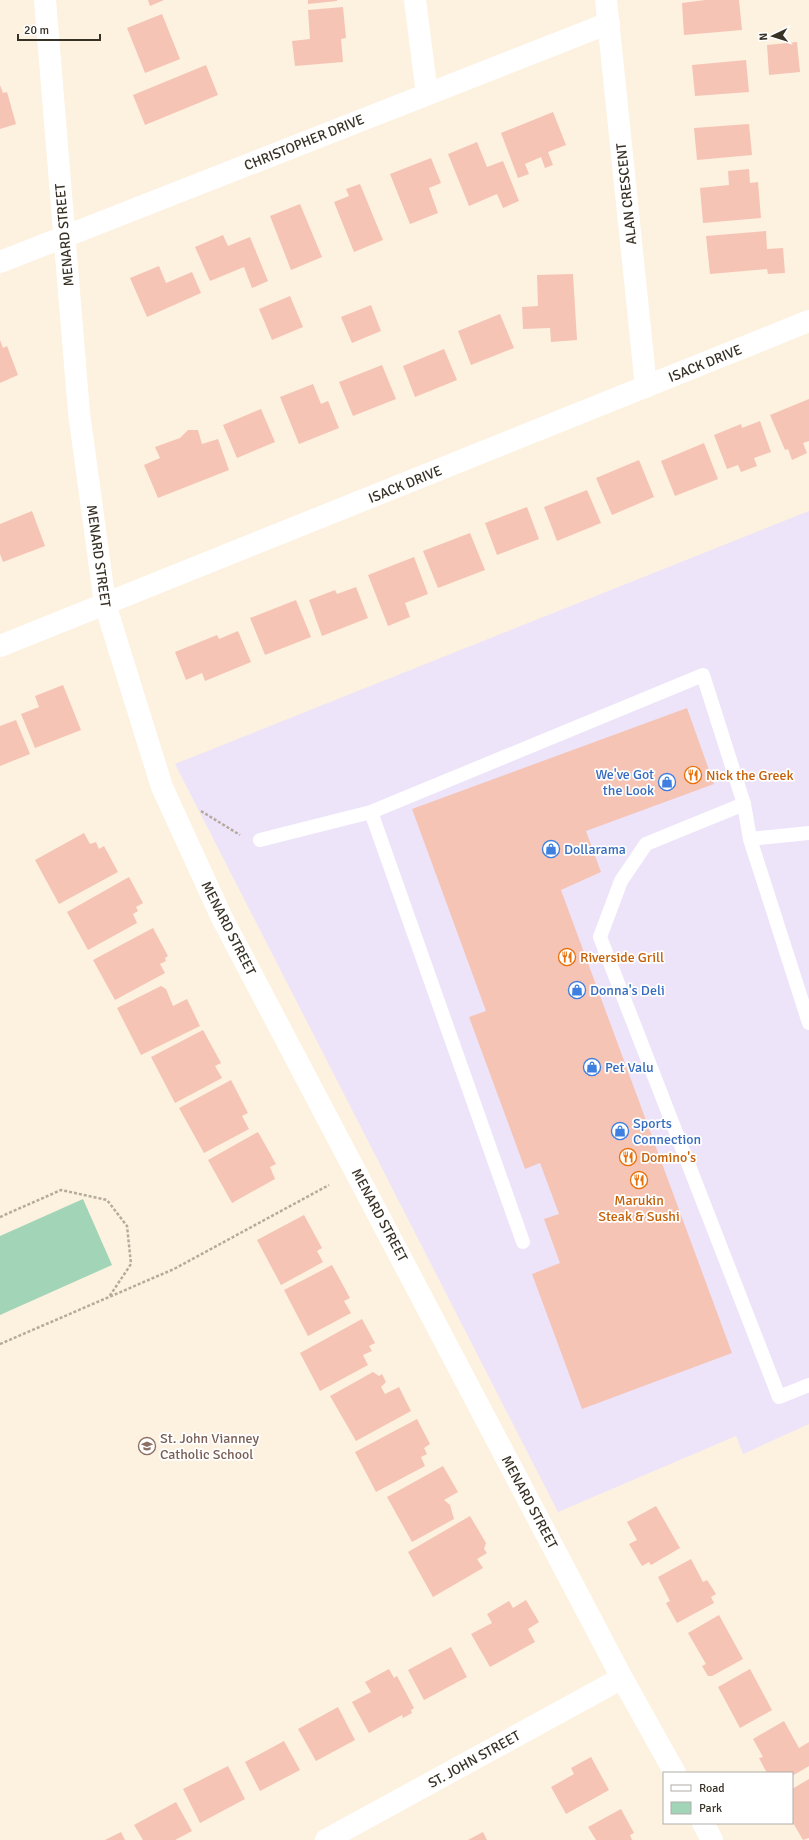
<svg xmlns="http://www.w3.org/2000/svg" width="809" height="1840" font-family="Signika,sans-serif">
<rect width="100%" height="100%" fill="#fdf1e0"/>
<polygon fill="#ede4fa" points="809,511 809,1424 743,1454 736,1436 558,1512 175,764"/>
<polygon fill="#a2d4b7" points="83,1199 112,1265 0,1315 0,1236"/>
<g fill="#f6c4b5">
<polygon points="148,0 164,0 150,6"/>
<polygon points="308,0 337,0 337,1 308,4"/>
<polygon points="705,0 739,0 742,30 684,35 682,3"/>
<polygon points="343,7 346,38 341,39 343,62 295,66 292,41 310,39 308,10"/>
<polygon points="162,14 180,59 145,73 127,28"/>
<polygon points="797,42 800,72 769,75 767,45"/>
<polygon points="746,60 749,92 695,96 692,65"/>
<polygon points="206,65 218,95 145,125 133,95"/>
<polygon points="0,85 3,93 7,92 16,124 0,129"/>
<polygon points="553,112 566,145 548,152 553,165 545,168 541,157 525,164 529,174 518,178 501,133"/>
<polygon points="749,124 752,155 697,160 694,128"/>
<polygon points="477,142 487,167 503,161 519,201 503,208 497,194 469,206 448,154"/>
<polygon points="431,158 441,183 429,188 438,213 410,224 390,174"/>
<polygon points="749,169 750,183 758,182 761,218 703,223 700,188 729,185 728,171"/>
<polygon points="360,184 383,240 354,252 334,202 349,196 346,189"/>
<polygon points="300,204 322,257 291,270 270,216"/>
<polygon points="766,231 767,249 783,248 785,273 768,274 767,269 710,274 706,236"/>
<polygon points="223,235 228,246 250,237 268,281 252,288 244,267 210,281 195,247"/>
<polygon points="159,266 166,283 192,272 201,293 147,317 130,278"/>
<polygon points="573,274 577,340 551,342 550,328 523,329 522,307 538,306 537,275"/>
<polygon points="290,296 303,327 272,340 259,309"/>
<polygon points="371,305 381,331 352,343 341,317"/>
<polygon points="500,314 514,348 471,365 458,331"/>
<polygon points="0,340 3,348 7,346 18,375 0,383"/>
<polygon points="444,349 457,380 415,397 403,366"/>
<polygon points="382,365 396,399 353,416 339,382"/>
<polygon points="313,384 321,404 328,401 339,428 299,444 280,397"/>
<polygon points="809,399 809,441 803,443 807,453 792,460 788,449 785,450 770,415"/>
<polygon points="261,409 275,442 237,458 223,425"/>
<polygon points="760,421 771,452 754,458 757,466 741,472 738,465 727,469 714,435 741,424 742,428"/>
<polygon points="188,430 198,430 202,444 218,439 229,470 158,498 144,465 160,458 155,447 180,438"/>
<polygon points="704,443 718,479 675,496 661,461"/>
<polygon points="639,460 654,497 612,515 596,478"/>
<polygon points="587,490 601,523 557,541 544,507"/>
<polygon points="527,507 539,539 497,555 485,523"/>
<polygon points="32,511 45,546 3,562 0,554 0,524"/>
<polygon points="470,533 485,570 438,588 423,551"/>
<polygon points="414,557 428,594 405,603 410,617 388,626 368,575"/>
<polygon points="356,587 368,618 322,636 309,600 335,590 337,594"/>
<polygon points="296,600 311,637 265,655 250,618"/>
<polygon points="238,631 251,662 205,681 202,673 186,680 175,652 217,635 219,639"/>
<polygon points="63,685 81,730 35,748 21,714 39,707 35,696"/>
<polygon points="687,708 714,784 586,831 601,872 561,890 732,1353 582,1409 532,1274 560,1263 544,1219 559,1214 540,1163 525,1169 469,1017 486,1011 412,809"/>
<polygon points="16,720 30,754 0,766 0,726"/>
<polygon points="84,833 90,844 96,842 99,849 104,846 118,872 59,904 35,860"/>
<polygon points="129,877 143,903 136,907 138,911 133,914 137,923 88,950 67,912"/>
<polygon points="153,928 168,956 165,958 166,961 160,964 165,973 115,1000 93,960"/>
<polygon points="161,986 166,989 173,1006 187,999 200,1026 141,1055 117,1008"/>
<polygon points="203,1030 221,1063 215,1066 222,1078 175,1103 151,1057"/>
<polygon points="231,1080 248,1113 242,1116 249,1129 204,1153 179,1108"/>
<polygon points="258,1132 276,1164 270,1167 275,1179 232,1203 208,1160"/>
<polygon points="304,1215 322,1248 317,1251 323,1262 281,1285 257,1240"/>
<polygon points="332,1265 350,1298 344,1301 351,1313 308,1336 284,1290"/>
<polygon points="362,1319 375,1343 369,1346 372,1351 363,1355 368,1365 320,1391 300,1353"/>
<polygon points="373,1372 379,1376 382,1374 386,1382 381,1387 385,1394 399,1387 411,1411 356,1441 330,1396"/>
<polygon points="417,1419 430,1444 424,1448 427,1454 421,1457 425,1466 376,1492 355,1452"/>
<polygon points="443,1466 458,1492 444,1500 450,1505 454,1519 412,1542 387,1497"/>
<polygon points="656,1506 680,1548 651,1565 649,1562 642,1566 629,1544 637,1540 627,1522"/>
<polygon points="470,1516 486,1543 484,1549 487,1553 477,1559 483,1568 433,1597 408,1552"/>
<polygon points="691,1559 703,1582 707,1580 716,1594 711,1597 714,1603 677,1623 666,1603 670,1601 658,1577"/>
<polygon points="526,1600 539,1622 528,1629 535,1642 490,1667 471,1634 492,1623 487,1614 509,1601 513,1608"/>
<polygon points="719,1615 743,1659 712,1676 708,1676 702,1666 706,1664 688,1633"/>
<polygon points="451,1647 467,1677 424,1700 408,1670"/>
<polygon points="389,1669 394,1678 397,1676 414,1708 411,1710 412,1713 403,1718 402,1715 369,1733 352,1702 371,1692 365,1682"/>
<polygon points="750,1669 772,1710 740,1728 718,1687"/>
<polygon points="338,1707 355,1740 316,1761 298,1729"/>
<polygon points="784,1721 799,1748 809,1742 809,1766 792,1776 792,1773 767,1773 759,1758 763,1757 753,1739"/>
<polygon points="284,1741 300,1770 260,1791 245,1762"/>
<polygon points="591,1757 609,1790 566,1814 551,1787 574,1774 571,1768"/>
<polygon points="228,1766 245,1799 200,1823 183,1789"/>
<polygon points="809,1779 809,1838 803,1840 792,1821 792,1789"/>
<polygon points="176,1802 192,1831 175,1840 143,1840 134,1825"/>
<polygon points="621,1809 634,1833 630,1835 632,1840 596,1840 588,1827"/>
<polygon points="121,1832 125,1840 105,1840"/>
<polygon points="483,1832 487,1840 468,1840"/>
</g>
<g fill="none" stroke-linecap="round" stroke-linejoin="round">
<g stroke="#b5ab9c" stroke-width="2.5" stroke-dasharray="3 2" stroke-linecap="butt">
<polyline points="201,811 240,835"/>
<polyline points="0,1217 61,1190 107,1200 127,1226 131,1264 109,1297"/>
<polyline points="0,1344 174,1269 329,1185"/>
</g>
<g stroke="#fff" stroke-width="14">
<polyline points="744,804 646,844 621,881 600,937 779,1397 809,1385"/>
<polyline points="371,812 523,1242"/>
<polyline points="750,839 809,833"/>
<polyline points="260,840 371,812 703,675 744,804 750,839 809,1023"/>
</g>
<g stroke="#fff" stroke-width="22">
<polyline points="45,0 79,413 105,604 162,787 222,918 622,1678 675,1773"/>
<polyline points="415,0 427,94"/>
<polyline points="606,0 646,387"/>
<polyline points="0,262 609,23"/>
<polyline points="0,646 809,321"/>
<polyline points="703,1823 712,1840"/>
<polyline points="326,1840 622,1678"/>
</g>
</g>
<defs>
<g id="restaurant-ring" transform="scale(0.9)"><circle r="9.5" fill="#fff" stroke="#e8710a" stroke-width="1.5"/><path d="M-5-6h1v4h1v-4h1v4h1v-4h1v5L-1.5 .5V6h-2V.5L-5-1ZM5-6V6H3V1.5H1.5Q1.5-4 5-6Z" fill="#e8710a"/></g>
<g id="shop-ring" transform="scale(0.9)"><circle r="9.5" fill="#fff" stroke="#3f7fe0" stroke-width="1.5"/><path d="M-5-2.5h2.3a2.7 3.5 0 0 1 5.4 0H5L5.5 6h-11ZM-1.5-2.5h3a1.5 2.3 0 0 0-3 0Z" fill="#3f7fe0"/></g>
<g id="school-ring" transform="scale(0.9)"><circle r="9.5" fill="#fff" stroke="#8d6e63" stroke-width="1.5"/><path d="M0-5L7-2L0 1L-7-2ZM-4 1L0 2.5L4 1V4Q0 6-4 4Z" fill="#8d6e63"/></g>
</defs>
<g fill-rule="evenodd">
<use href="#restaurant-ring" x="693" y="775"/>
<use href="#shop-ring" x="667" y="782"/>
<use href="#shop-ring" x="551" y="849"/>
<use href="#restaurant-ring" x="567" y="957"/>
<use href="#shop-ring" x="577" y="990"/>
<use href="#shop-ring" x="592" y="1067"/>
<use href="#shop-ring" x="620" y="1131"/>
<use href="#restaurant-ring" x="628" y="1157"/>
<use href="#restaurant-ring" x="639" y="1180"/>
<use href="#school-ring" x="147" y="1446"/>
</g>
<g text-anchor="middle" stroke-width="3.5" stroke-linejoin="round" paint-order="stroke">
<g font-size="14" fill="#383126" stroke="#fff">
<text transform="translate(304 142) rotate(-22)" y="5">CHRISTOPHER DRIVE</text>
<text transform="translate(626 194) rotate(-96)" y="5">ALAN CRESCENT</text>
<text transform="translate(64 235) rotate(-95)" y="5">MENARD STREET</text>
<text transform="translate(705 363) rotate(-22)" y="5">ISACK DRIVE</text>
<text transform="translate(405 484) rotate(-22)" y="5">ISACK DRIVE</text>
<text transform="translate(99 556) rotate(82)" y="5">MENARD STREET</text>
<text transform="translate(229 928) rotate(63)" y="5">MENARD STREET</text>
<text transform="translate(380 1215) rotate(62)" y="5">MENARD STREET</text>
<text transform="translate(530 1502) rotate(62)" y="5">MENARD STREET</text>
<text transform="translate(474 1759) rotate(-29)" y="5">ST. JOHN STREET</text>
</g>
<g font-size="14" fill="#366cbe" stroke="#fff" text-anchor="start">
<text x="654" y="779" text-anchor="end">We've Got<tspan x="654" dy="16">the Look</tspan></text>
<text x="564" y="854">Dollarama</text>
<text x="590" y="995">Donna's Deli</text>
<text x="605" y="1072">Pet Valu</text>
<text x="633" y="1128">Sports<tspan x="633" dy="16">Connection</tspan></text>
</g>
<g font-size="14" fill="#c56008" stroke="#fff" text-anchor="start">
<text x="706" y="780">Nick the Greek</text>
<text x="580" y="962">Riverside Grill</text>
<text x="641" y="1162">Domino's</text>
<text x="639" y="1205" text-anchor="middle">Marukin<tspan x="639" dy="16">Steak &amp; Sushi</tspan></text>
</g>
<g font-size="14" fill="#785e54" stroke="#fff" text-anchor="start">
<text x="160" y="1443">St. John Vianney<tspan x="160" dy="16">Catholic School</tspan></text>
</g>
</g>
<rect x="663" y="1772" width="130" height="52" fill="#ffffff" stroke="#afada8"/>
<rect x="671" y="1785" width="20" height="6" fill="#ffffff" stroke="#afada8"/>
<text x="699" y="1792" font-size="12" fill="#383126">Road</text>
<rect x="671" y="1802" width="20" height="12" fill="#a2d4b7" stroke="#afada8"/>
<text x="699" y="1812" font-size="12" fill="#383126">Park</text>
<g transform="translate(773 36) rotate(266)" stroke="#ffffff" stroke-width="3" paint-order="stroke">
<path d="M0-3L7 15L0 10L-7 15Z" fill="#383126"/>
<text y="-6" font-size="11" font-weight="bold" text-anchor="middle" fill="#383126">N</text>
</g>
<path d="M18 34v6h82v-6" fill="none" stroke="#383126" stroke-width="2"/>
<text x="24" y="34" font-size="12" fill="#383126" stroke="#ffffff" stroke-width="3" paint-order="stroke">20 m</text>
</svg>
